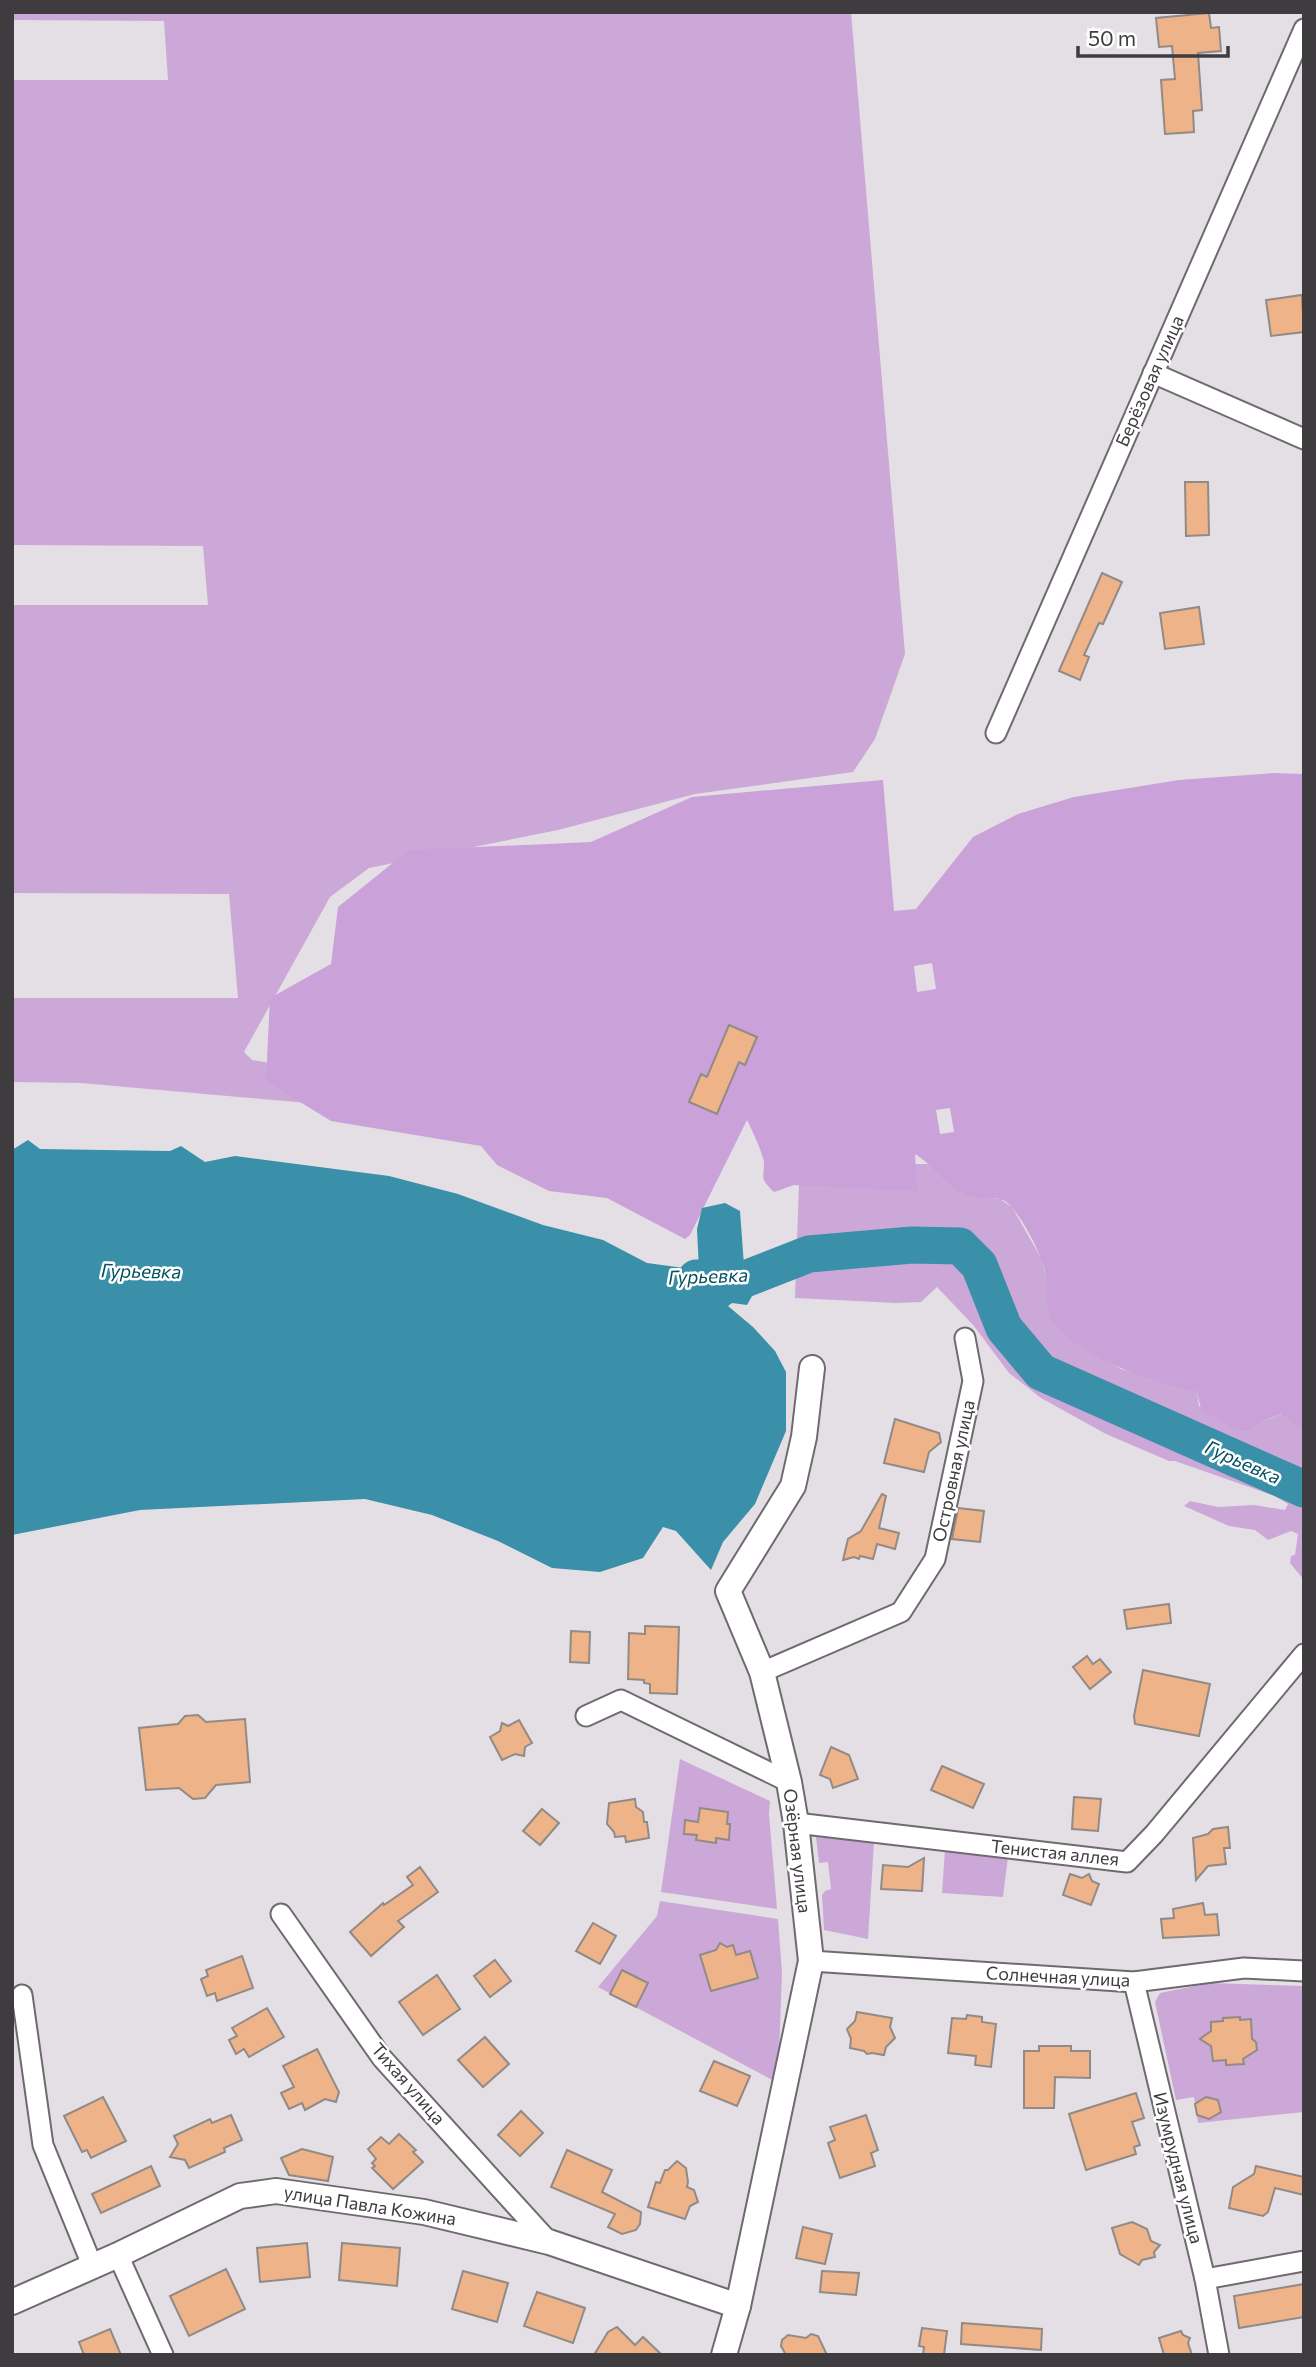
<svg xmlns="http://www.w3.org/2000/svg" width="1316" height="2367" font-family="Commissioner,sans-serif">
<rect width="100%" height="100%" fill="#e4dfe5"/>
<g fill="#cca8d8">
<polygon points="12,12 851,12 905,654 875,739 853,772 695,794 558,830 369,868 330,897 244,1052 252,1060 724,1140 81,1083 12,1082 12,998 238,998 229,894 12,893 12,605 208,605 203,546 12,545 12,80 168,80 164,21 12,20"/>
<path d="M906,1164H930L961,1194L1000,1199L1012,1207L1041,1258L1060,1330L1087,1350L1121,1369L1197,1392L1199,1406C1214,1417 1229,1428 1247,1432L1263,1421L1282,1414L1304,1431V1580L1290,1563L1291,1556L1295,1555L1298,1534L1291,1531L1268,1540L1255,1530L1229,1526L1184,1506L1190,1501L1218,1507L1254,1505L1285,1510L1288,1504L1275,1496L1175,1461H1169L1106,1434L1041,1398L1009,1373L974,1326L937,1287L921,1302L896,1303L795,1298L799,1183Z"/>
<polygon points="680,1759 770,1801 769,1814 777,1909 661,1892"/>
<polygon points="816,1837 874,1842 868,1939 824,1930 822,1895 825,1891 831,1889 828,1862 819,1863"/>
<polygon points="945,1850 1008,1857 1003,1897 942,1893"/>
<polygon points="660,1901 778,1919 782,1973 778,2083 598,1987 657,1916"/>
<polygon points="1210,1983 1304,1986 1304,2112 1198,2123 1194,2097 1176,2100 1155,2002 1160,1993"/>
</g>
<path fill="#caa1d8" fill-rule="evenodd" d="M1274,773L1304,774V1431L1281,1414L1263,1421L1247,1432C1230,1429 1215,1418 1201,1409L1197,1392C1156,1383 1060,1354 1048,1309C1045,1299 1048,1287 1046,1277C1043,1256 1024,1221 1010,1205C999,1193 978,1201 964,1195C950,1189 932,1164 915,1154L917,1191L794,1185L774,1192C759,1177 764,1180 764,1163C763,1153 752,1130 747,1120L690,1235L685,1239L607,1198L549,1191L497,1165L481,1146L331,1121L266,1081L270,998L331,964L338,907L409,850L591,842L692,797L883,780L894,911L916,909L973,837L1018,814L1074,797L1179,780ZM932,963L936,989L917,992L914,966ZM950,1108L954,1132L940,1134L936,1110Z"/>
<polygon fill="#3990a8" points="28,1140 40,1149 170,1151 181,1146 205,1162 235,1156 389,1176 458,1194 543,1225 603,1240 647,1263 699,1270 697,1229 702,1208 725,1203 740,1211 745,1279 752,1296 747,1305 732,1303 728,1306 753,1327 775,1351 786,1372 786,1431 755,1504 723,1542 711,1570 676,1531 663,1527 643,1558 600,1572 552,1568 498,1541 432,1515 365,1499 140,1510 12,1535 12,1150"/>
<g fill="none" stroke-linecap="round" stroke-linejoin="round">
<polyline stroke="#3990a8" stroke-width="37" points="696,1278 745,1279 809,1254 912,1245 960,1246 979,1265 1004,1328 1041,1372 1304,1489"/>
</g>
<g fill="#eeb388" stroke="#918a86" stroke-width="2">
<polygon points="1209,13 1211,28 1219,27 1221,51 1198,53 1202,110 1193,111 1194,132 1165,134 1161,80 1175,79 1172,46 1159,47 1156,18"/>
<polygon points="1302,295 1304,332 1271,336 1266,300"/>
<polygon points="1185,482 1208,482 1209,535 1186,536"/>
<polygon points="1102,573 1122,582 1103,624 1099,623 1084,655 1089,657 1080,680 1059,671"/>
<polygon points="1199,607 1204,644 1165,649 1160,613"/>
<polygon points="729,1025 757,1037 745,1065 739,1062 717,1114 689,1102 701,1074 707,1077"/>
<polygon points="895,1419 939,1433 941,1442 929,1452 924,1472 884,1463"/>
<polygon points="882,1494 886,1496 879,1528 899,1533 895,1549 877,1544 873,1559 860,1556 859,1559 854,1557 843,1560 848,1539 861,1531"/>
<polygon points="958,1508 984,1511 980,1542 952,1539"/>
<polygon points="1169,1604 1171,1623 1127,1629 1124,1610"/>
<polygon points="645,1626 679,1627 677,1694 650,1693 650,1684 644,1683 644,1680 628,1679 629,1633 645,1634"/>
<polygon points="571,1631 590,1632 589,1663 570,1662"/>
<polygon points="1087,1656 1093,1664 1100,1659 1111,1672 1090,1689 1073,1667"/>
<polygon points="1143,1670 1210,1684 1199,1736 1135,1724 1134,1716"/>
<polygon points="198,1715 206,1722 245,1719 250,1782 216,1785 205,1798 193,1799 179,1788 146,1790 139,1728 178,1724 185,1716"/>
<polygon points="519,1720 532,1743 525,1747 524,1756 515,1754 502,1760 490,1737 500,1731 502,1723 508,1726"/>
<polygon points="831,1747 849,1755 858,1779 833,1788 830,1779 820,1775"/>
<polygon points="942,1766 984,1784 973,1808 931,1790"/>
<polygon points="1074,1797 1101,1799 1098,1831 1072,1829"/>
<polygon points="635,1799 636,1807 643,1812 644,1822 647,1822 649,1838 626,1842 625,1836 615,1837 614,1832 607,1824 609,1803"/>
<polygon points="700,1808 728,1812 727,1824 730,1824 729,1840 716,1838 716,1843 696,1840 697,1835 684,1834 685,1820 698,1822"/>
<polygon points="542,1809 559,1823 540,1845 523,1831"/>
<polygon points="1228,1827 1230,1848 1224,1848 1226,1864 1208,1866 1196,1880 1193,1838 1208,1834 1213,1829"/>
<polygon points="924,1858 922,1891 881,1889 883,1865 908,1867"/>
<polygon points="420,1867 438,1892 398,1921 404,1927 371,1956 350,1932 383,1903 384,1905 413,1885 407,1877"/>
<polygon points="1070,1874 1082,1878 1089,1874 1092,1881 1099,1884 1091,1905 1063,1895"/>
<polygon points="1203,1903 1205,1915 1217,1914 1219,1935 1163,1938 1161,1919 1174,1918 1173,1909"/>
<polygon points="593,1923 616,1936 600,1964 576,1951"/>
<polygon points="720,1943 727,1947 733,1945 736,1955 750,1951 758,1978 711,1991 700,1955 716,1950"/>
<polygon points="242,1956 253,1988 217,2001 215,1993 207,1996 201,1979 208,1976 206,1970"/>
<polygon points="495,1960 511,1981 490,1997 474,1976"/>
<polygon points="622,1970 648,1983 636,2007 610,1994"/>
<polygon points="437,1975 460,2009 423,2035 399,2002"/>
<polygon points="267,2008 284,2037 249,2057 244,2049 236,2054 229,2040 237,2036 232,2028"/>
<polygon points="857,2012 892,2018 890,2027 895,2038 886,2047 884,2055 872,2053 867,2054 864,2051 850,2048 851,2039 847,2029 855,2021"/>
<polygon points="967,2015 982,2017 982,2022 996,2024 991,2067 975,2065 976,2056 948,2053 952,2018 966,2019"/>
<polygon points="1240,2017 1240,2020 1251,2019 1252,2039 1256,2042 1257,2050 1243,2059 1244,2064 1226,2065 1226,2060 1213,2061 1211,2046 1200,2039 1211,2031 1211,2022 1223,2021 1223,2018"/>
<polygon points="485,2037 509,2064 483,2087 458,2060"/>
<polygon points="1039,2046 1071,2046 1071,2051 1090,2051 1090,2078 1055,2077 1054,2108 1024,2108 1024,2051 1039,2051"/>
<polygon points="317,2049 339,2092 336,2102 325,2099 305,2110 302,2103 289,2109 281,2093 294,2087 283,2066"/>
<polygon points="714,2061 750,2076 737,2106 700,2091"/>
<polygon points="1136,2093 1144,2118 1132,2122 1140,2145 1134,2147 1136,2154 1086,2170 1069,2114"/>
<polygon points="103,2097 126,2141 91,2158 87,2150 82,2152 64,2116"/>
<polygon points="1206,2097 1218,2100 1221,2112 1209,2119 1197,2115 1195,2104"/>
<polygon points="521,2111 543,2133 520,2156 498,2135"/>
<polygon points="231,2115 242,2140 224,2148 225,2152 189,2168 185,2160 170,2157 178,2144 174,2136 210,2119 212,2123"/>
<polygon points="866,2115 878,2150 871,2153 875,2166 840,2178 828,2143 835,2140 830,2127"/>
<polygon points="399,2134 416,2150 413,2152 423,2162 393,2189 372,2168 375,2166 372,2163 376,2159 368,2149 381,2137 389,2144"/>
<polygon points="302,2149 333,2157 328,2181 289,2175 281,2158"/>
<polygon points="567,2150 612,2170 602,2192 641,2212 640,2224 636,2230 622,2234 608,2227 615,2214 551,2187"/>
<polygon points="677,2161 686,2168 688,2182 687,2187 694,2190 698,2202 690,2206 685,2219 648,2207 656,2182 660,2183 665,2170 668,2170"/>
<polygon points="151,2166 160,2186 101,2213 92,2194"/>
<polygon points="1256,2166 1304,2177 1304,2195 1275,2188 1268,2212 1263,2216 1229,2208 1233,2187 1254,2174"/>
<polygon points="1132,2222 1147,2229 1151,2241 1160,2245 1154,2252 1155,2257 1142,2260 1139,2265 1120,2254 1112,2228"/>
<polygon points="803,2227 832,2234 825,2264 796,2258"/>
<polygon points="307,2243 310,2277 260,2282 257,2248"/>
<polygon points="342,2243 400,2248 397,2286 339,2280"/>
<polygon points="226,2269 245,2309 189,2336 170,2296"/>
<polygon points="463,2271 508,2283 497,2322 452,2309"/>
<polygon points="822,2271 859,2273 856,2295 820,2292"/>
<polygon points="1304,2284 1304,2317 1239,2328 1234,2296"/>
<polygon points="537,2292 585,2308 573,2343 524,2326"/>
<polygon points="962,2323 1042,2329 1041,2350 961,2344"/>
<polygon points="617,2327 635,2345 643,2337 662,2355 594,2355 608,2332"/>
<polygon points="922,2328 947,2331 944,2355 923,2355 924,2347 919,2346"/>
<polygon points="110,2329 121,2355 84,2355 79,2342"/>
<polygon points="1181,2331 1183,2335 1190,2338 1188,2343 1192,2355 1164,2355 1159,2338"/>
<polygon points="811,2334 818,2336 827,2355 786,2355 781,2346 782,2340 788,2335 806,2338"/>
</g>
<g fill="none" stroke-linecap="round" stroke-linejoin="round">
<g stroke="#6e6a6f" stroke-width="23">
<g id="minor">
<polyline points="1153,373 1304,439"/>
<polyline points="996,733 1304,29"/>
<polyline points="762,1672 901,1612 935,1559 973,1381 965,1338"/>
<polyline points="586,1716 621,1700 789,1782"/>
<polyline points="796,1823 1127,1862 1154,1834 1304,1654"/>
<polyline points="281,1914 382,2058 549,2242"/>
<polyline points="811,1961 1134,1982 1244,1968 1304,1971"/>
<polyline points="1134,1982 1205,2279 1219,2355"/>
<polyline points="22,1995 43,2145 92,2265"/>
<polyline points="118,2255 163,2355"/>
<polyline points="1205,2279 1304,2261"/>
</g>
</g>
<g stroke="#6e6a6f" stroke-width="28">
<g id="tertiary">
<polyline points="12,2302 118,2255 240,2196 276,2191 424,2212 549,2242 738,2306"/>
<polyline points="724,2355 738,2306 811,1961 796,1823 789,1782 762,1672 728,1591 793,1486 804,1437 812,1368"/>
</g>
</g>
<use href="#minor" stroke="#fff" stroke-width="19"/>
<use href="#tertiary" stroke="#fff" stroke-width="24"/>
</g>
<g text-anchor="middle" stroke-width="5" stroke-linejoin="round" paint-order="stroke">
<g font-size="18" fill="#3e3c3e" stroke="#fff">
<text transform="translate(1150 381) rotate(-66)" y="6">Берёзовая улица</text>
<text transform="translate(954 1471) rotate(-78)" y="6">Островная улица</text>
<text transform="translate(797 1851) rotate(83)" y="6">Озёрная улица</text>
<text transform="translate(1055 1853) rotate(6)" y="6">Тенистая аллея</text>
<text transform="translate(1058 1977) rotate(3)" y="6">Солнечная улица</text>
<text transform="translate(408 2084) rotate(49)" y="6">Тихая улица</text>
<text transform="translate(1178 2168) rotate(76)" y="6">Изумрудная улица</text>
<text transform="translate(370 2206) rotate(9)" y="6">улица Павла Кожина</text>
</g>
<g font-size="19" font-style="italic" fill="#035162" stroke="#fff">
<text transform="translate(141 1271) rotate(1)" y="7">Гурьевка</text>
<text transform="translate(708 1276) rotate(-2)" y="7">Гурьевка</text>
<text transform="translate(1243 1462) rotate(24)" y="7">Гурьевка</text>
</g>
</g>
<rect width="1316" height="2367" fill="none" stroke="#3e3c3e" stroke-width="28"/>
<path d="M1078 46v10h150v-10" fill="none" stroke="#3e3c3e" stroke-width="3.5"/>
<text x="1088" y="46" font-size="21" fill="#3e3c3e" stroke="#ffffff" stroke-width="5" paint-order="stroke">50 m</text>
</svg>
